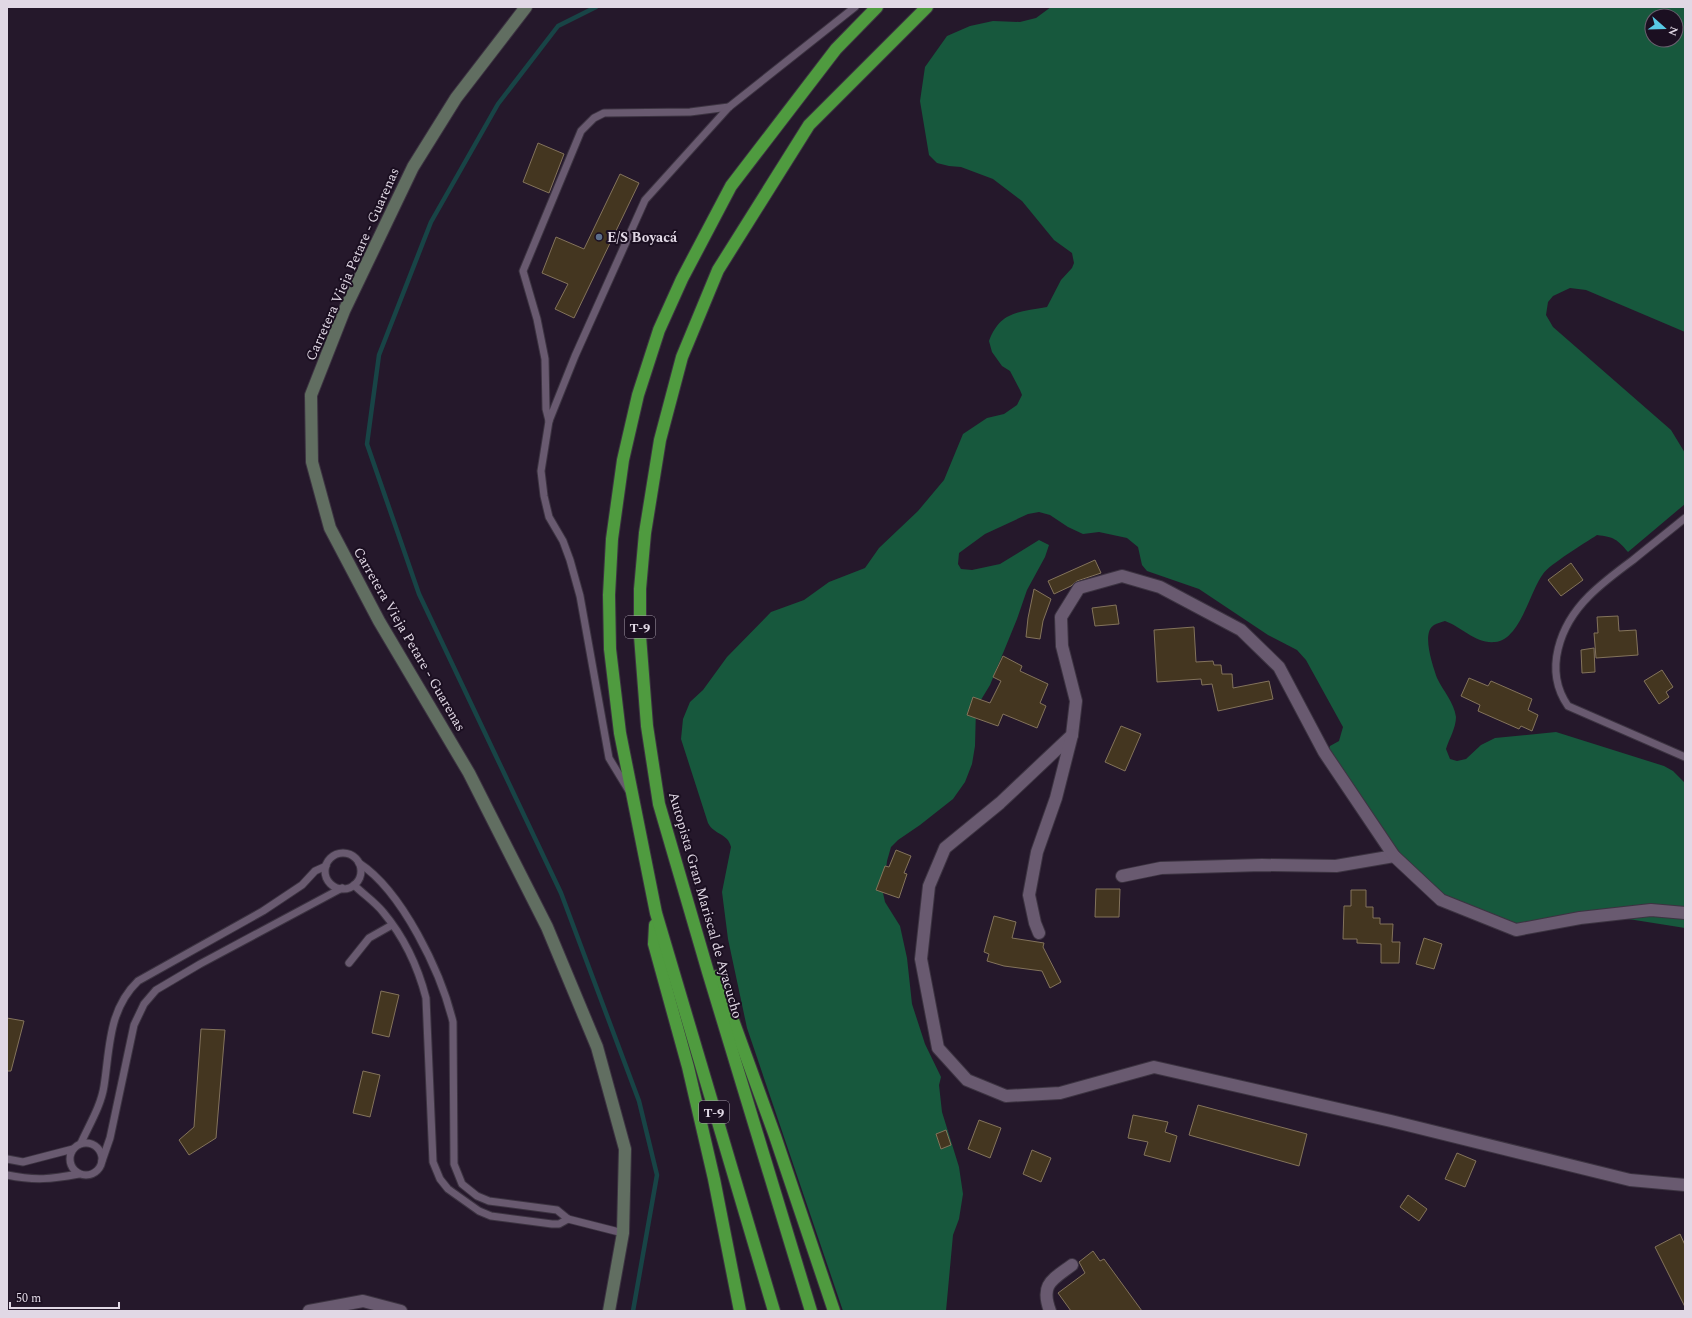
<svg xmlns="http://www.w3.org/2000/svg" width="1692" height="1318" font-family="Spectral,serif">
<rect width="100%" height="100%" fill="#25182b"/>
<path fill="#17583d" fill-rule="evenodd" d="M1051,7H1685V332L1586,290L1570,288L1553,296L1548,302L1546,315L1553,327L1671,430L1685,453V504L1628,552C1617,539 1614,537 1597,535C1585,543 1550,564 1543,574C1530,591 1520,640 1495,642C1476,644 1462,627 1445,621C1442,622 1437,623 1434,625C1421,633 1433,666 1437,678C1443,691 1454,702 1456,717C1456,728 1449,739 1446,749L1450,759L1457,761L1466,759L1481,745L1495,738L1556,732L1664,766L1673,771L1685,783V928L1622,918L1525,927L1502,924L1414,880L1327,754L1330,746L1339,741L1343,727L1306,660L1297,650L1268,635L1199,589L1147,571L1142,565L1138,547L1127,538L1099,532L1083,534L1068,527L1050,515L1039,512L1028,514L985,534L959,553L958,564L961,569L972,570L1000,564L1039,540L1049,545L1045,557L1027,590L1017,619L990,685L976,708L975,746L972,764L965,782L953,799L920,825L898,840L891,847L887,861L883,893L885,902L900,926L907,958L912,1004L925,1044L941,1077L939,1085L942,1112L959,1167L963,1194L959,1219L953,1235L946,1311H843L747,1028L728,939L722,892L731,847C728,833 714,835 708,823L681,739L683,719L690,702L703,690L727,657L771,612L804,600L829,582L865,568L879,548L918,511L944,480L963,434L987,418L1004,414L1017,405L1022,395L1020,390L1010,371L1002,366L992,352L989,341C1000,311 1019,312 1047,307L1061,280L1072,268L1074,263L1072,253L1054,240L1022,201L993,179L961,167L949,166L937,163L929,155L920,101L925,67L947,36L970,26L993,21L1020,22L1036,18ZM1652,16H1676V40H1652Z"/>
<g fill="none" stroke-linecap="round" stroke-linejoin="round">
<polyline stroke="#184446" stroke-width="4.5" points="596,7 558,26 498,104 431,222 379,355 367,444 419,594 561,893 639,1101 657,1175 633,1311"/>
</g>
<g fill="#443620" stroke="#83735b">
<polygon points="538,143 564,154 549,193 523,182"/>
<polygon points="620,174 639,183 574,318 555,309 568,284 542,273 556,237 584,249"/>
<polygon points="1095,560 1101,573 1077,581 1071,586 1054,594 1048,581"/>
<polygon points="1571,563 1583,580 1561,596 1548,580"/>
<polygon points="1034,589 1051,599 1043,621 1040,639 1026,637 1028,618"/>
<polygon points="1116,605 1119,624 1095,626 1092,608"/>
<polygon points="1618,616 1619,631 1636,630 1638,655 1596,658 1594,633 1598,633 1597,617"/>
<polygon points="1194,627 1196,662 1213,661 1214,665 1221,665 1222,674 1232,674 1233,688 1269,681 1273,699 1218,711 1212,684 1202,685 1201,679 1157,682 1154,630"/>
<polygon points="1594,648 1595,672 1582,673 1581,650"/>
<polygon points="1003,656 1022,666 1020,671 1048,684 1040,703 1046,706 1037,728 1003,714 998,726 967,715 973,697 990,703 1001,681 993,677"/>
<polygon points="1662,670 1673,687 1666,692 1669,697 1659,704 1644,681"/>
<polygon points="1469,678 1488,686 1491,681 1532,699 1528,710 1538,715 1532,731 1521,726 1519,729 1478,711 1480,705 1461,696"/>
<polygon points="1121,726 1141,734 1125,771 1105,762"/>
<polygon points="896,850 911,856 904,873 907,874 899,898 876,890 885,866 889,867"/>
<polygon points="1096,889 1120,889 1119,917 1095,917"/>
<polygon points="1351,890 1366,890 1366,907 1373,907 1373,918 1380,918 1380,924 1393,924 1392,942 1400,942 1399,963 1381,963 1381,944 1357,943 1357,939 1343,939 1344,906 1351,906"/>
<polygon points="994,916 1016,922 1012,938 1044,943 1043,947 1061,982 1050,988 1042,971 1004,966 987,961 989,954 984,952"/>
<polygon points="1424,938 1442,944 1434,969 1416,964"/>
<polygon points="381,991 399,995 389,1037 372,1033"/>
<polygon points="7,1018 24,1021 11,1071 7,1071"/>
<polygon points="201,1029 225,1030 216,1138 189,1155 179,1140 194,1127"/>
<polygon points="363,1071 380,1075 370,1117 353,1113"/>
<polygon points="1198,1105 1307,1134 1299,1166 1189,1135"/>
<polygon points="1133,1115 1168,1122 1165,1132 1177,1136 1170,1162 1144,1155 1148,1142 1128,1138"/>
<polygon points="979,1120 1001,1128 990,1158 968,1149"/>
<polygon points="946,1130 951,1145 941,1149 936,1134"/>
<polygon points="1032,1150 1051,1158 1041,1182 1023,1174"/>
<polygon points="1457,1153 1476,1161 1465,1187 1445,1179"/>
<polygon points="1408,1195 1427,1209 1419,1221 1400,1207"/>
<polygon points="1680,1234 1685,1245 1685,1307 1655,1247"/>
<polygon points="1093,1251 1100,1261 1104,1259 1142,1311 1071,1311 1058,1293 1085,1273 1079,1262"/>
</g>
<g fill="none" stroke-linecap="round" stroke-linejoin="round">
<g stroke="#3c3341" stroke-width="9">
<g id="service">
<polyline points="549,421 546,409 545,359 537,319 523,271 581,131 594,118 604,113 690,112 729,107"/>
<path d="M1685,518C1668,532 1650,546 1633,560C1618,571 1602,583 1589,596C1560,625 1543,670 1568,706L1685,757"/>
<polyline points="629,791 609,758 580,596 570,560 563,541 549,517 544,496 541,471 549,421 575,356 645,200 729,107 855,7"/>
<circle cx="343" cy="871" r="18"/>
<path d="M359,863C402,891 441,972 453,1022L454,1164L462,1184L477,1196L489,1201L557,1210L568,1219L623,1233"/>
<path d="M354,885C363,894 375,902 383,912C404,937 418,967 426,998L433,1162L440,1179L448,1189L479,1211L491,1216L552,1224H559L568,1219"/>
<polyline points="349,963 369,938 392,925"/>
<path d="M81,1143C89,1125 101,1106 104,1086C110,1048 108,1010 138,981L263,911L302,885L315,871L326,866"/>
<circle cx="86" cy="1159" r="16"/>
<polyline points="7,1159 23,1162 73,1149"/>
<polyline points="102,1161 110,1138 134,1025 144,1004 156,990 200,964 342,888"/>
<path d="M7,1175C36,1181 51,1179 79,1174"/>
</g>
</g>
<g stroke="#3c3341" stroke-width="14">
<g id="minor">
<polyline points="1122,876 1161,868 1262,865 1336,866 1394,856"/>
<polyline points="1685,913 1651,910 1580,918 1516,930 1441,900 1394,856 1324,752 1279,667 1241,630 1160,587 1122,576 1079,588 1061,617 1062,646 1076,701 1072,735 1000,803 945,848 929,886 921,959 938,1048 967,1080 1006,1096 1060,1093 1154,1067 1391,1121 1630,1180 1685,1185"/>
<polyline points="1039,933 1035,923 1029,895 1037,852 1056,798 1072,735"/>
<polyline points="309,1311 363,1301 401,1311"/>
<path d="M1050,1311C1040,1284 1052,1280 1072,1265"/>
</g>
</g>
<g stroke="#3c3341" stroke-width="14">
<polyline id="secondary" points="526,7 456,98 413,167 344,311 311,395 312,462 330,528 379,621 469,773 547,927 597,1047 625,1149 623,1233 609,1311"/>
</g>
<g stroke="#3c3341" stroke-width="14">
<g id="motorway">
<polyline points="655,925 654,944 688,1067 714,1179 740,1311"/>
<polyline points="717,976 775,1136 834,1311"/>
<polyline points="774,1311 656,913 620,733 610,649 609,595 612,539 623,460 638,395 659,330 682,279 731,186 836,49 877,7"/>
<polyline points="811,1311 708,972 659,804 647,726 640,636 640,589 645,533 660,440 682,357 718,270 809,125 927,7"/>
</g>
</g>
<use href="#service" stroke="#695a70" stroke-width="7"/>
<use href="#minor" stroke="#695a70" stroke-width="12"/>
<use href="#secondary" stroke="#616e61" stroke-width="12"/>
<use href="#motorway" stroke="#4f9b3f" stroke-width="12"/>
</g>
<circle fill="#5c6f8a" stroke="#1b0f21" stroke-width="1.5" cx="599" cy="237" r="4"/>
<g text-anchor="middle" stroke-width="4" stroke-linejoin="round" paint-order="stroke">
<g fill="#1b0f21" stroke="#a69caa" stroke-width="1">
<rect x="625" y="616" width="30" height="22" rx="3"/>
<rect x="699" y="1101" width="30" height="22" rx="3"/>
</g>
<g font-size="13" font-weight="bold" fill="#e1d8e5">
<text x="640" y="632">T-9</text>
<text x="714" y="1117">T-9</text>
</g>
<g font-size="14" font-weight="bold" fill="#e1d8e5" stroke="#1b0f21" text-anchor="start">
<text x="607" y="242">E/S Boyacá</text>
</g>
<g font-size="14" fill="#e1d8e5" stroke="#1b0f21">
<text transform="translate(352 264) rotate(-66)" y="5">Carretera Vieja Petare - Guarenas</text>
<text transform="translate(410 639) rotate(60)" y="5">Carretera Vieja Petare - Guarenas</text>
<text transform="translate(706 905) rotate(74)" y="5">Autopista Gran Mariscal de Ayacucho</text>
</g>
</g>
<rect width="1692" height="1318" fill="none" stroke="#e1d8e5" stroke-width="16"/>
<g transform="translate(1664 28) rotate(110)"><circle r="19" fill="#1b0f21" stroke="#6a5f6f"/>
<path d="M0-3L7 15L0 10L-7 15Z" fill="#58c8e4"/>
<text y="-6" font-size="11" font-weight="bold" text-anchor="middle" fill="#e1d8e5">N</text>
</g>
<path d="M10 1302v6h109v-6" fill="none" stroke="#e1d8e5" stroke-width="2"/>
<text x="16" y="1302" font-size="12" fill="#e1d8e5" stroke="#1b0f21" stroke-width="3" paint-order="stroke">50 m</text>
</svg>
